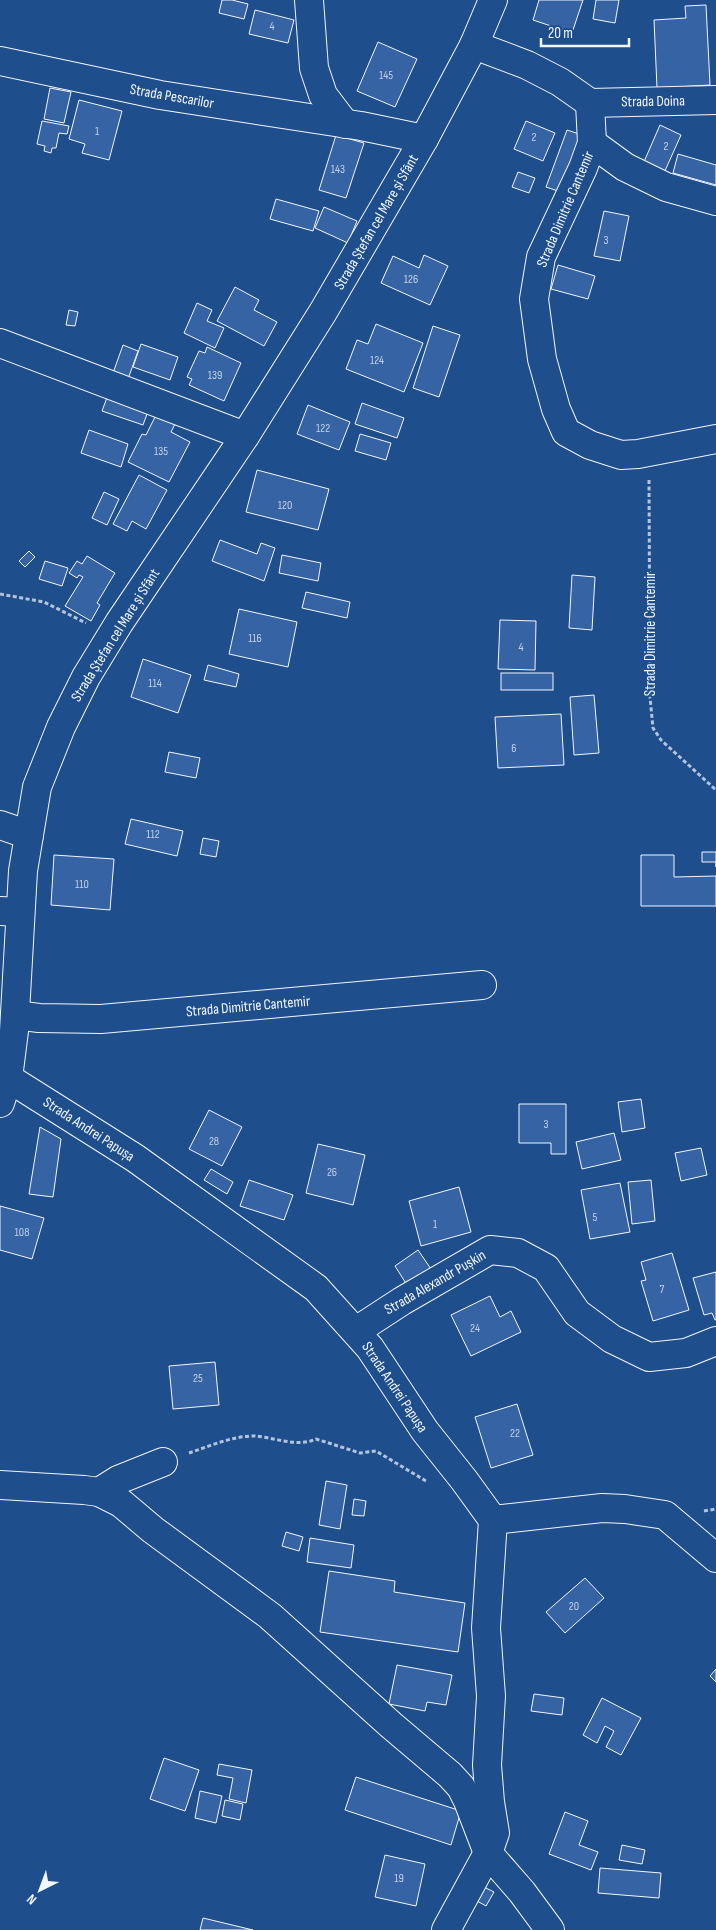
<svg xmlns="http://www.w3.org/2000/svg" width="716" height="1930" font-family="'Sofia Sans Condensed',sans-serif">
<rect width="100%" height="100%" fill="#1f4e8c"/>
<g fill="#3563a3" stroke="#f2f6ff">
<polygon points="222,0 232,0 248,4 244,19 219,13"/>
<polygon points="539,0 583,0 572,33 533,20"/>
<polygon points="596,0 619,0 615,23 593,19"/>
<polygon points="706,5 710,85 657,88 654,20 686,18 685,6"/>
<polygon points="255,10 294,20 288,43 249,34"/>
<polygon points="378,42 417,59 395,107 357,91"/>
<polygon points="50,88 71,92 64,123 44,119"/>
<polygon points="79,100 122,111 109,160 82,153 85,144 69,139"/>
<polygon points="42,121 69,126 67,134 59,133 56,148 52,148 51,153 44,151 45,146 37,144"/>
<polygon points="526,121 555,133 543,161 514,149"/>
<polygon points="660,125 681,135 664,173 643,164"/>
<polygon points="567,130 582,135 561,192 546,187"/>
<polygon points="336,135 364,143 346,198 319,190"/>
<polygon points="678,154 716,165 716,185 673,173"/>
<polygon points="518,172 535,178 529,193 512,187"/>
<polygon points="276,199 319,211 313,231 270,219"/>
<polygon points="324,207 357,221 348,243 315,228"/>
<polygon points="604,211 629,216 620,261 594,256"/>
<polygon points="424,255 448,266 430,305 381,283 393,256 419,268"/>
<polygon points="558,265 595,276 588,299 551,289"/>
<polygon points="235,287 259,300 254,310 277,322 264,346 217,321"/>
<polygon points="197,303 212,310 207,321 224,328 215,348 184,333"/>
<polygon points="69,310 78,312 75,326 66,325"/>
<polygon points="376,324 423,343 404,392 346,369 357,340 368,344"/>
<polygon points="433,326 460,335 439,397 413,388"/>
<polygon points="141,344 178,357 170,380 133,367"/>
<polygon points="123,345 138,351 128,379 113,373"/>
<polygon points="207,347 241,363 224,401 189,385 192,379 187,377 199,351 205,353"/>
<polygon points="109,392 150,406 143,425 102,411"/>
<polygon points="362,403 404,418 397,438 355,424"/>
<polygon points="308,405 350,422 339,450 297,434"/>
<polygon points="156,415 175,424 171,432 190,442 169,482 128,462 142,434 146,435"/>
<polygon points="89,430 128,444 121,467 81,453"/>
<polygon points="360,434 391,443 386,460 355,451"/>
<polygon points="257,470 329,489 318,530 246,512"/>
<polygon points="139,475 167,490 146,529 132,521 127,531 113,524"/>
<polygon points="104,492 119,499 107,525 92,518"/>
<polygon points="220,540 257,554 261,543 275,548 264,581 212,561"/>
<polygon points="29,551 35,557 25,567 19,561"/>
<polygon points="282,555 321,563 318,581 279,573"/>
<polygon points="87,556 115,573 97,603 100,605 91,621 65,606 83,577 79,575 77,578 69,573 77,561 82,564"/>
<polygon points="45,561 68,568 62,586 39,579"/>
<polygon points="572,575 595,577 592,630 569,628"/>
<polygon points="306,592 350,602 347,618 302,608"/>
<polygon points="239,609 297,622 288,667 229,654"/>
<polygon points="500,620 536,621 535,670 498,669"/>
<polygon points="143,659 191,675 178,713 131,697"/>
<polygon points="208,665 239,674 236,687 204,680"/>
<rect x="501" y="673" width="52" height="17"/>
<polygon points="594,695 599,753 574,755 570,697"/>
<polygon points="561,714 564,765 498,768 495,717"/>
<polygon points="169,752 200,758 196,778 165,772"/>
<polygon points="131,819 183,831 177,856 125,844"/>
<polygon points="203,838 219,841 216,857 200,854"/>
<polygon points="702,852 716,852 716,867 716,862 702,862"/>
<polygon points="54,855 114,859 110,910 51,905"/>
<polygon points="641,855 674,855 674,877 716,876 716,906 641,906"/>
<polygon points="641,1099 645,1128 622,1132 618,1102"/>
<polygon points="519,1104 566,1104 566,1154 551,1154 551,1143 519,1143"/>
<polygon points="209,1110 242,1127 222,1166 189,1149"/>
<polygon points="40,1127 61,1139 53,1197 29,1194"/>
<polygon points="614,1133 621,1160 582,1169 576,1142"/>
<polygon points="318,1144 365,1155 353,1205 306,1193"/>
<polygon points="701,1148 707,1175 681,1181 675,1153"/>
<polygon points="211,1169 233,1182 227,1194 204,1180"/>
<polygon points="249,1180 293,1195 284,1220 240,1206"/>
<polygon points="651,1180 655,1221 632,1224 628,1182"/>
<polygon points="620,1183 630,1232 590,1239 581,1190"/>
<polygon points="459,1187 471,1232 421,1246 409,1201"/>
<polygon points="0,1206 44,1218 32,1259 0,1250"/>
<polygon points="418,1250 431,1269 407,1285 395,1266"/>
<polygon points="672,1253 689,1310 653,1321 641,1281 646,1280 641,1262"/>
<polygon points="716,1272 716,1320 715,1320 712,1313 704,1315 693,1278"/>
<polygon points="490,1296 500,1317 511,1311 521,1332 471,1356 451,1315"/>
<polygon points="215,1362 219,1405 173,1409 169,1366"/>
<polygon points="517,1404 533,1455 491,1468 475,1417"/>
<polygon points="326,1481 347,1485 340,1529 319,1525"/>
<polygon points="354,1499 366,1501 364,1516 352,1515"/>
<polygon points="286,1532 303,1537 299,1551 282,1546"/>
<polygon points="310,1538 354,1545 351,1568 307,1562"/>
<polygon points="329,1571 395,1581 394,1592 465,1603 458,1652 320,1632"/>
<polygon points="585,1578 604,1598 565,1633 546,1612"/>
<polygon points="397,1665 452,1675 446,1705 427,1702 425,1711 389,1704"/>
<polygon points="716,1669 716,1682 710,1676"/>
<polygon points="534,1694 564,1698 562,1715 531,1711"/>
<polygon points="602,1698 641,1718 621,1755 606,1747 614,1731 605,1726 597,1743 583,1735"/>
<polygon points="164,1758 199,1770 185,1811 150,1799"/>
<polygon points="219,1764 252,1770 246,1803 229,1799 233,1778 217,1775"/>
<polygon points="356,1777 461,1811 451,1845 345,1810"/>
<polygon points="200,1791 222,1796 216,1823 195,1818"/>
<polygon points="225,1800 243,1804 240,1820 222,1816"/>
<polygon points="565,1812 588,1821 579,1845 598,1852 591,1870 549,1854"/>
<polygon points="622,1845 645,1850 642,1864 619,1860"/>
<polygon points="385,1855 425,1864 416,1906 375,1897"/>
<polygon points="600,1868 661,1873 659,1898 598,1893"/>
<polygon points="484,1887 494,1892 486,1906 477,1901"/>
<polygon points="203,1918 253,1930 200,1930"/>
</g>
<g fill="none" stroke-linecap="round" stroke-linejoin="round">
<g stroke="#f2f6ff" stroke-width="30">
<g id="minor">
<polyline points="309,0 314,68 323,95 345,124"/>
<polyline points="474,45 527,65 560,82 590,103"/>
<polyline points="0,61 160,95 361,126 424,139"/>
<polyline points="590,103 592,143 583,168 541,257 534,299 542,359 556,409 566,432 590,445 621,455 638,454 716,439"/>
<polyline points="590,103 716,100"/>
<polyline points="592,143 625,167 666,187 716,201"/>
<polyline points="0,343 245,436"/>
<polyline points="0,825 29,835"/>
<polyline points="0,911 20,912"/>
<polyline points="15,1015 39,1018 101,1019 482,985"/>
<polyline points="8,1078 135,1158 316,1288 370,1348 425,1431 464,1480 493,1520 486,1628 491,1696 487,1765 490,1802 495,1833 488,1853 446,1930"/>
<polyline points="356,1331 402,1301 490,1250 518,1253 546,1268 577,1313 612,1339 649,1357 686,1353 716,1341"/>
<polyline points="0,1485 84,1490 99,1492 121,1503 153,1530 270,1616 391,1725 450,1775 461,1787 468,1801 488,1853 522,1892 550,1930"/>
<polyline points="99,1492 118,1480 163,1462"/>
<polyline points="493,1520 602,1508 625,1509 665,1515 716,1558"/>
</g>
</g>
<g stroke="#f2f6ff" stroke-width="30">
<polyline id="major" points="0,1103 8,1078 14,1031 23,871 37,787 61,727 86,677 119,623 245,436 323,312 424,139 474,45 493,0"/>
</g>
<g stroke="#b3c4dc" stroke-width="3" stroke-dasharray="4 2.5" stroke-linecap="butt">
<polyline points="649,480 650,697 653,728 661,740 716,790"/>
<polyline points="0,594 44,602 86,623"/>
<path d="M189,1453C210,1446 232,1436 254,1436C274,1437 297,1448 316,1439L360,1453L376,1451L426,1481"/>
<polyline points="704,1511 716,1509"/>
</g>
<use href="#minor" stroke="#1f4e8c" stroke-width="28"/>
<use href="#major" stroke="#1f4e8c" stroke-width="28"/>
</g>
<g text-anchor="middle" stroke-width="4" stroke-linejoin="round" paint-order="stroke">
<g font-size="12" fill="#c3d1e8">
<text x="272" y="30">4</text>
<text x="386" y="79">145</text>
<text x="97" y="135">1</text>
<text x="534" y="141">2</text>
<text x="666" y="150">2</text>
<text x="338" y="173">143</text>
<text x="606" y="244">3</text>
<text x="411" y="283">126</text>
<text x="377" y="364">124</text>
<text x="215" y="379">139</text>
<text x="323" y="432">122</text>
<text x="161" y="455">135</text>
<text x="285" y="509">120</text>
<text x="255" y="642">116</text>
<text x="521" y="651">4</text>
<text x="155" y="687">114</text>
<text x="514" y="752">6</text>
<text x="153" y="838">112</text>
<text x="82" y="888">110</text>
<text x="546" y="1128">3</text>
<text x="214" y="1145">28</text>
<text x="332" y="1176">26</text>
<text x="595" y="1221">5</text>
<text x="435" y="1228">1</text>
<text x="22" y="1236">108</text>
<text x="662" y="1293">7</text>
<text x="475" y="1332">24</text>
<text x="198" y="1382">25</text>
<text x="515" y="1437">22</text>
<text x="574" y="1610">20</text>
<text x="399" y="1882">19</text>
</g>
<g font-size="15" fill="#f2f6ff" stroke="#1f4e8c">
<text transform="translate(172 96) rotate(10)" y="5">Strada Pescarilor</text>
<text transform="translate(653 101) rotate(-1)" y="5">Strada Doina</text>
<text transform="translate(565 209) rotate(-67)" y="5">Strada Dimitrie Cantemir</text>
<text transform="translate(376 222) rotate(-60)" y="5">Strada Ștefan cel Mare și Sfânt</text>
<text transform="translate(650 634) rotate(-90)" y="5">Strada Dimitrie Cantemir</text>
<text transform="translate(115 635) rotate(-58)" y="5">Strada Ștefan cel Mare și Sfânt</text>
<text transform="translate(248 1006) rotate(-5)" y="5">Strada Dimitrie Cantemir</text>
<text transform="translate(89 1129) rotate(33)" y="5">Strada Andrei Papușa</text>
<text transform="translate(435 1282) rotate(-30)" y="5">Strada Alexandr Pușkin</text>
<text transform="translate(395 1387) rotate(56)" y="5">Strada Andrei Papușa</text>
</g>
</g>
<g transform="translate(40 1890) rotate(222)" stroke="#1f4e8c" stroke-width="4" paint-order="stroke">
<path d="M0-4L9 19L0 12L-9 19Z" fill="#f2f6ff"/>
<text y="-8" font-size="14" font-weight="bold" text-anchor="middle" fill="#f2f6ff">N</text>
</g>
<path d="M541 38v8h88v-8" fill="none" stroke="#f2f6ff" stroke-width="2.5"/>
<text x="548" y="38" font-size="15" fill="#f2f6ff" stroke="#1f4e8c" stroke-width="4" paint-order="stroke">20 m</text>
</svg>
